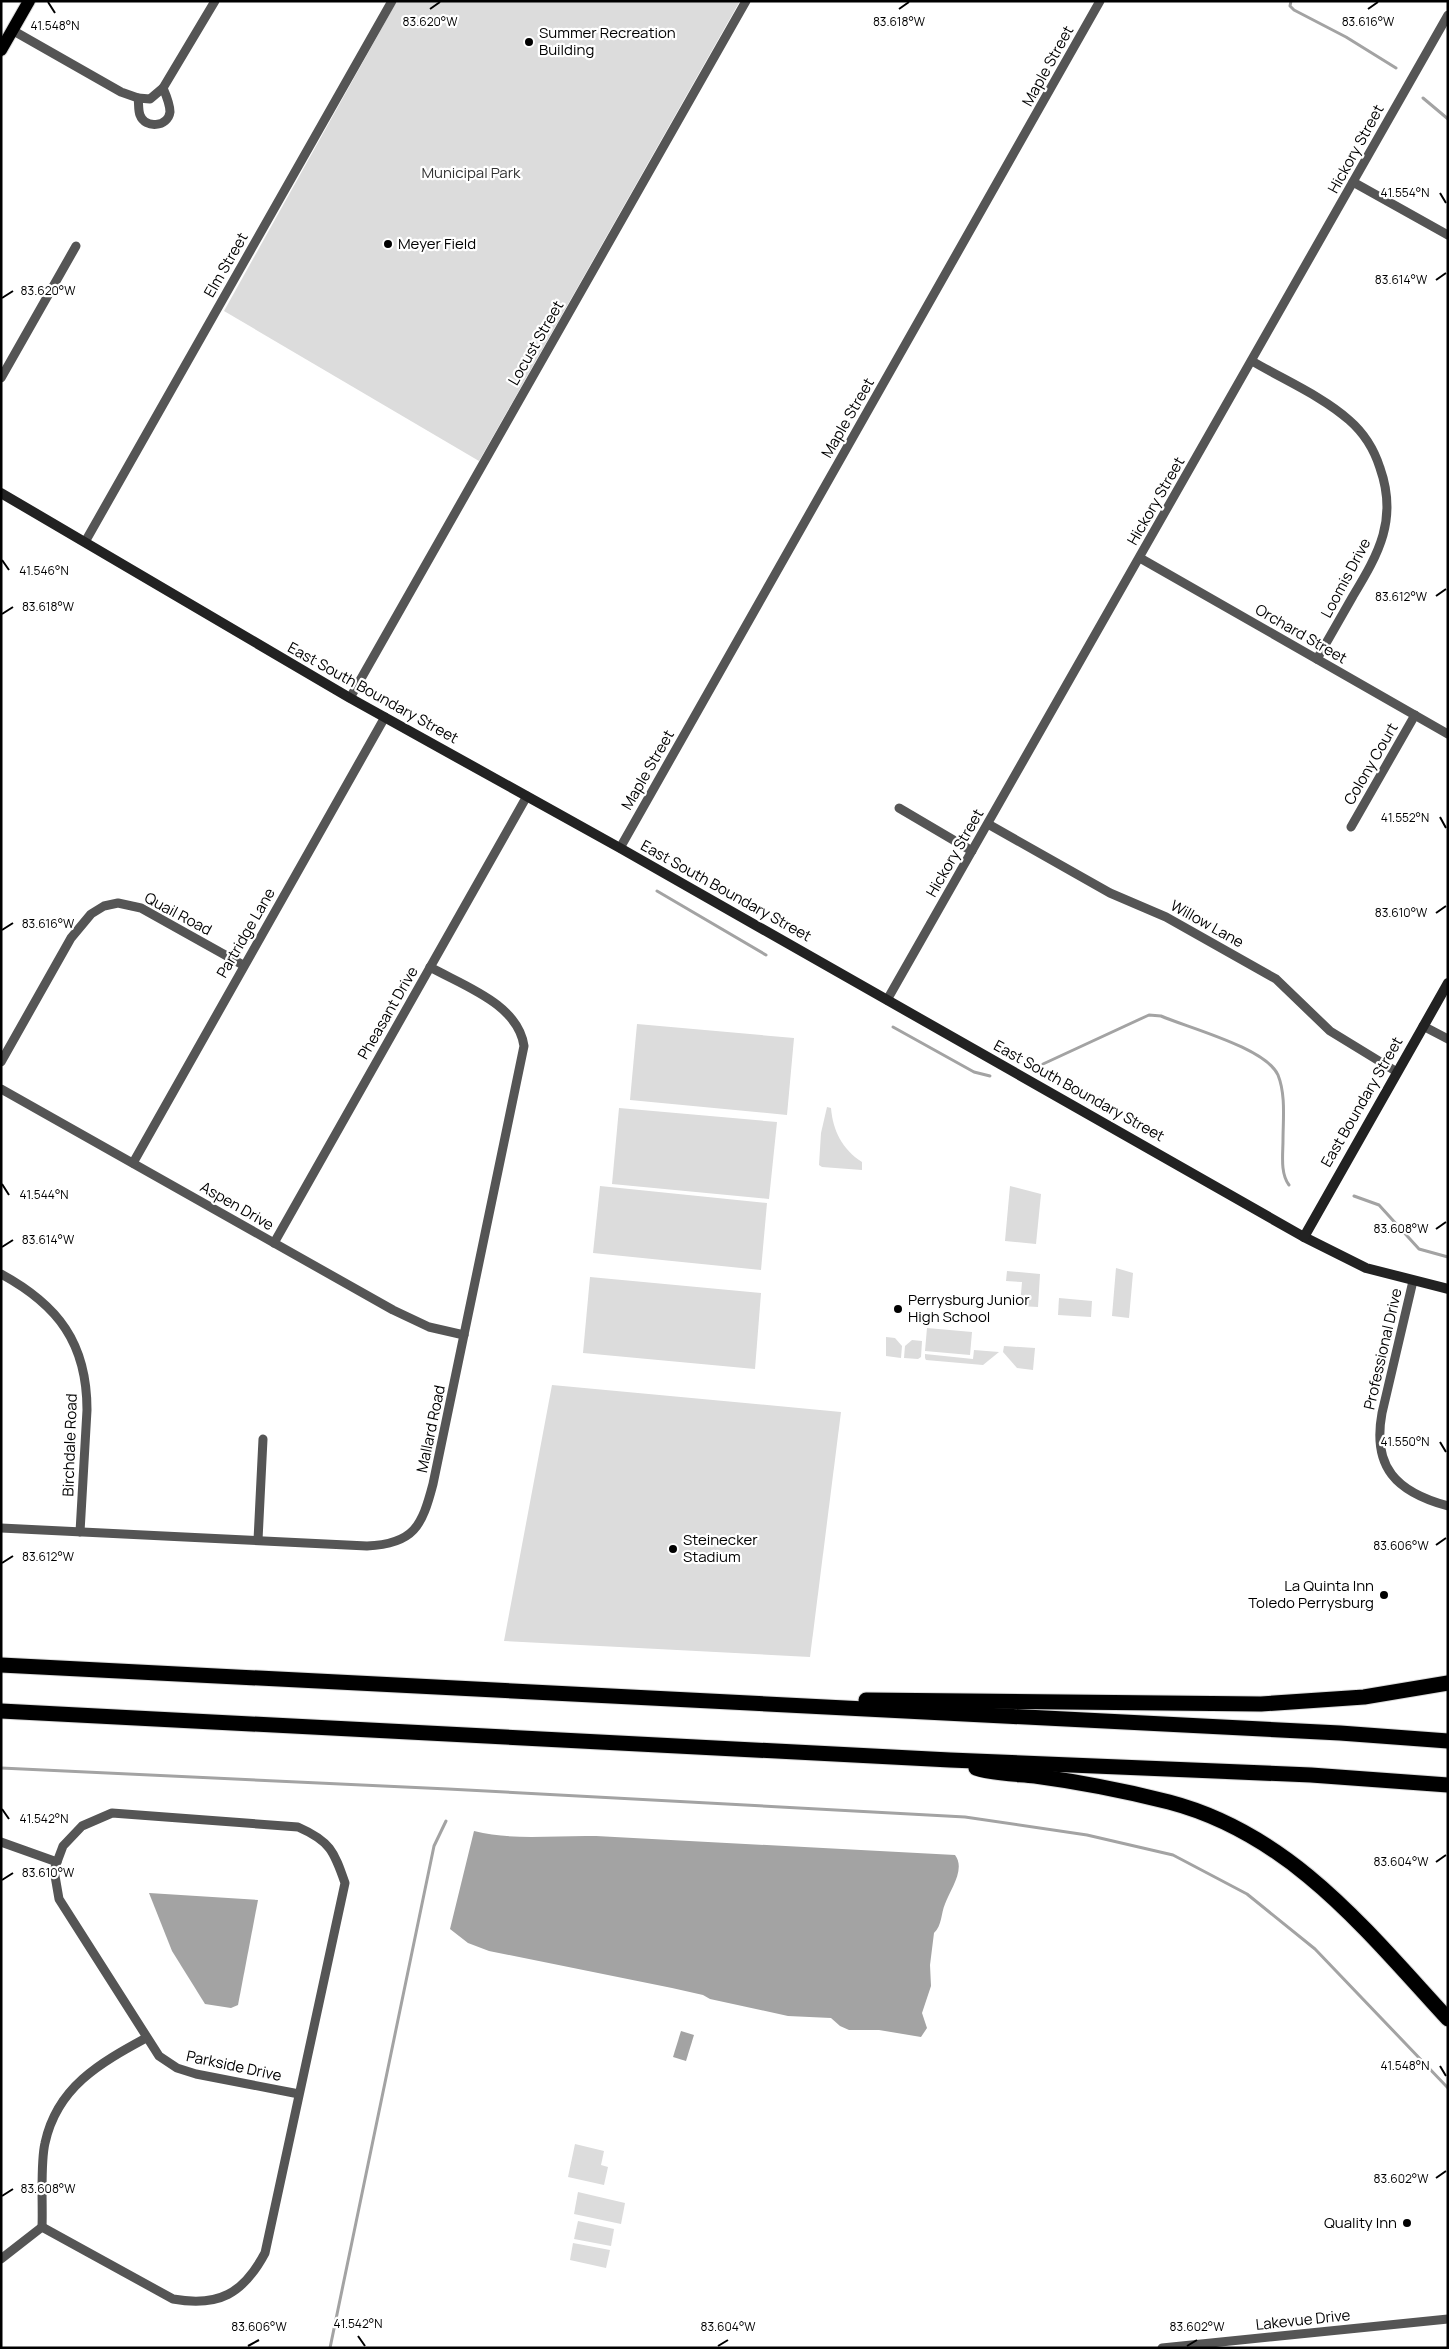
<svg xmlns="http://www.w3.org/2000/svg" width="1449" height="2349" font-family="Manrope,sans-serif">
<rect width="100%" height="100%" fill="#fff"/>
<g fill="#dcdcdc">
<polygon points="397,1 740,1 479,461 224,311"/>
<polygon points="637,1024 794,1038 787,1115 630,1100"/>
<path d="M827,1107L831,1108C833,1131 842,1149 862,1162V1170L822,1167L819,1165L821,1133Z"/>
<polygon points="619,1108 777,1122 769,1199 612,1184"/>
<polygon points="600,1186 767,1203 761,1270 593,1253"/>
<polygon points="1010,1186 1041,1194 1036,1244 1005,1241"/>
<polygon points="1116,1268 1133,1273 1129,1318 1112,1316"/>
<polygon points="1007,1271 1040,1274 1038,1307 1020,1306 1022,1282 1006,1281"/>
<polygon points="590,1277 761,1293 755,1369 583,1353"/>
<polygon points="1059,1298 1092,1301 1091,1317 1058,1315"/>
<polygon points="927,1328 972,1332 970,1355 925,1351"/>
<polygon points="886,1337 895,1338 902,1346 901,1358 886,1356"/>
<polygon points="912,1340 922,1341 921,1357 918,1359 904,1358 905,1346"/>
<polygon points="1004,1346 1035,1348 1033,1370 1017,1368 1003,1352"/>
<polygon points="974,1350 999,1352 983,1365 926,1360 925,1358 925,1354 973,1359"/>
<polygon points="552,1385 841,1412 810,1657 504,1641"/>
<polygon points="575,2144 604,2151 601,2165 608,2167 604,2185 568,2177"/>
<polygon points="578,2192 625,2203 621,2224 574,2214"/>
<polygon points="578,2221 614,2229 611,2246 574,2239"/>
<polygon points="573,2243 610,2250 606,2268 570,2260"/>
</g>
<g fill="#a3a3a3">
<path d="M474,1831C514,1841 555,1835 596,1836L955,1855C966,1869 950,1890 945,1904C941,1913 942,1926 934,1933L930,1965L931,1986L922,2013L927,2028L921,2037L879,2030H849L840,2026L831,2018L788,2016L710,1999L703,1995L672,1988L489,1951L468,1943L450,1929Z"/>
<polygon points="149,1893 258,1900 238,2005 231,2008 205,2004 172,1951"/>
<polygon points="681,2031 694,2035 686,2061 673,2057"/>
</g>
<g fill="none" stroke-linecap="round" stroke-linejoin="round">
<g stroke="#a3a3a3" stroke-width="3">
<polyline points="1291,1 1290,6 1294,10 1346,37 1396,68"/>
<polyline points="1423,98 1448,119"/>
<polyline points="657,891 766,955"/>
<polyline points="893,1027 974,1072 990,1076"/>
<path d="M1043,1064L1149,1015L1161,1016C1189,1028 1266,1048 1278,1075C1286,1095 1283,1120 1283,1140C1283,1154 1280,1173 1289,1185"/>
<polyline points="1354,1196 1379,1205 1419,1249 1448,1257"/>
<polyline points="1,1768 448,1789 965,1817 1087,1835 1173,1855 1247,1894 1315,1949 1448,2088"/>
<polyline points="330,2348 434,1846 446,1821"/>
</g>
<g stroke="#dbdbdb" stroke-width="14">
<polyline id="primary" points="1,50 29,1"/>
</g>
<g stroke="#dbdbdb" stroke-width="17">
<g id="highway">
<polyline points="1,1665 1340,1733 1448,1741"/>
<polyline points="866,1700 1261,1704 1364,1697 1448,1683"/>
<polyline points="1,1711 950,1760 1311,1775 1448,1785"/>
<path d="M976,1768C995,1774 1015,1774 1035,1776C1080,1782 1126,1791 1169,1802C1291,1834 1366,1930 1448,2019"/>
</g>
</g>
<g stroke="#555" stroke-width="9">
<path d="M12,30L121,92L138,98C139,103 138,110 140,115C145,129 168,127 170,112C170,104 166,95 163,88L215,1"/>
<polyline points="138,98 150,99 163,88"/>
<polyline points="1353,182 1448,235"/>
<path d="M1252,361C1284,380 1322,396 1349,420C1364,433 1374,449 1380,468C1398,519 1379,553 1353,596C1341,617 1329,638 1317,659"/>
<polyline points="1,378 76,246"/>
<polyline points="85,542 392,1"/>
<polyline points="1140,558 1448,734"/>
<polyline points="350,698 746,1"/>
<polyline points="899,808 972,851"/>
<polyline points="988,824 1110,893 1166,917 1276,979 1330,1031 1397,1072"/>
<polyline points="1351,827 1415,715"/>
<polyline points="620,848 1100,1"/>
<polyline points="887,1000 1448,15"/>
<polyline points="1423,1026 1448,1039"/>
<polyline points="1,1062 71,938 91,914 104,906 118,903 141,908 243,965"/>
<polyline points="1,1089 393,1310 429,1327 464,1335"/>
<polyline points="133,1163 385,717"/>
<polyline points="274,1243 527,796"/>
<path d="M1,1274C58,1305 87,1343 87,1410L80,1532"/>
<path d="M1413,1281L1382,1413C1372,1467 1396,1492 1448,1506"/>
<path d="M1,1528L367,1546C414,1544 422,1526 433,1484L524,1046C518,1004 464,986 430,967"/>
<polyline points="258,1540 263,1439"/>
<polyline points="1,1842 57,1862"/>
<path d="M42,2227L173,2299C219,2307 243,2294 265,2253L345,1883C334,1851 330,1841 298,1827L112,1813L82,1826L63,1846L54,1870L59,1899L159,2056L177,2068L196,2074L299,2094"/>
<path d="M42,2227C43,2204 40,2164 45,2143C57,2087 100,2063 146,2038"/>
<polyline points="1,2259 42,2227"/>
<polyline points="1162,2348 1448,2319"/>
</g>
<g stroke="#222" stroke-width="10">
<polyline points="1,493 350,698 620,848 1304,1237 1366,1268 1448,1289"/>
<polyline points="1304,1237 1448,983"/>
</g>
<use href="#primary" stroke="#000" stroke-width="12"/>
<use href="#highway" stroke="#000" stroke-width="15"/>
</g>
<path fill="none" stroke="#000" stroke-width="2" d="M48,2L55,13M430,9L440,2M899,9L909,2M1368,9L1378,2M1440,193L1446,203M1436,280L1446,273M2,298L13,291M2,560L9,570M1436,596L1446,589M2,614L13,607M1440,817L1446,828M1436,913L1446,906M2,930L13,923M2,1184L9,1195M1436,1229L1446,1222M2,1247L13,1240M1440,1442L1446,1452M1436,1545L1446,1538M2,1563L13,1556M2,1809L9,1819M1436,1862L1446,1855M2,1880L13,1873M1440,2066L1446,2076M1436,2178L1446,2171M2,2196L13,2189M358,2336L365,2346M248,2346L259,2340M718,2346L728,2340M1187,2346L1197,2340"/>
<g fill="#000" stroke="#fff" stroke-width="2">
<circle cx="529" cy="42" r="5"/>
<circle cx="388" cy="244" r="5"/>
<circle cx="898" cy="1309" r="5"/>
<circle cx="673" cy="1549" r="5"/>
<circle cx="1384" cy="1595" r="5"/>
<circle cx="1407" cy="2223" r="5"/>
</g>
<g text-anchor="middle" stroke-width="4.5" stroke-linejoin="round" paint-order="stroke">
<g font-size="15" fill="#000" stroke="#fff" text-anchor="start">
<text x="539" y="38">Summer Recreation<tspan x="539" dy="17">Building</tspan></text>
<text x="398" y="249">Meyer Field</text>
<text x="908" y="1305">Perrysburg Junior<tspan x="908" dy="17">High School</tspan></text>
<text x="683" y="1545">Steinecker<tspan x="683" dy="17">Stadium</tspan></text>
<text x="1374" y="1591" text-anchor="end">La Quinta Inn<tspan x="1374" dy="17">Toledo Perrysburg</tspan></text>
<text x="1397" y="2228" text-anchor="end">Quality Inn</text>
</g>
<g font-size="15" fill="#000" stroke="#fff">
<text transform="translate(1048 66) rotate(-61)" y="5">Maple Street</text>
<text transform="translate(1356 149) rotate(-61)" y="5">Hickory Street</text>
<text transform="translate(226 265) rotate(-60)" y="5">Elm Street</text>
<text transform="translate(536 343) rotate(-60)" y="5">Locust Street</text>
<text transform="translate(848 418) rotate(-60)" y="5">Maple Street</text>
<text transform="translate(1156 501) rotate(-60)" y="5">Hickory Street</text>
<text transform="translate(1346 578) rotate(-62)" y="5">Loomis Drive</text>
<text transform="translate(1301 634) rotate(30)" y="5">Orchard Street</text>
<text transform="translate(373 693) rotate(29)" y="5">East South Boundary Street</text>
<text transform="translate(1371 764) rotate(-60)" y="5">Colony Court</text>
<text transform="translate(648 770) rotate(-60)" y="5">Maple Street</text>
<text transform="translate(955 853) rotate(-60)" y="5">Hickory Street</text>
<text transform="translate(726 891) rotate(29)" y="5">East South Boundary Street</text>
<text transform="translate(178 914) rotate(28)" y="5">Quail Road</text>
<text transform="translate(1207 924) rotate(29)" y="5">Willow Lane</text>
<text transform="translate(246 933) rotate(-60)" y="5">Partridge Lane</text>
<text transform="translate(388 1013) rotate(-60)" y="5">Pheasant Drive</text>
<text transform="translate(1079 1091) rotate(29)" y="5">East South Boundary Street</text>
<text transform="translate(1362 1102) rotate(-60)" y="5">East Boundary Street</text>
<text transform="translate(237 1206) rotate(30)" y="5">Aspen Drive</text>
<text transform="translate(1383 1349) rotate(-77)" y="5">Professional Drive</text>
<text transform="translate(431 1429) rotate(-78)" y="5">Mallard Road</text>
<text transform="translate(70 1445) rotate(-88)" y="5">Birchdale Road</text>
<text transform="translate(234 2066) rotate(12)" y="5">Parkside Drive</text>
<text transform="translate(1303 2320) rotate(-6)" y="5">Lakevue Drive</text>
</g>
<g font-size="15" fill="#333" stroke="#fff">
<text x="471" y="178">Municipal Park</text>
</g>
</g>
<g font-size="12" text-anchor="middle" fill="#000" stroke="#fff" stroke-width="4.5" stroke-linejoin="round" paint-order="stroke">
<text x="1368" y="26">83.616°W</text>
<text x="430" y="26">83.620°W</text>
<text x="899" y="26">83.618°W</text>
<text x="55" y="30">41.548°N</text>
<text x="1405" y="197">41.554°N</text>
<text x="1401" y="284">83.614°W</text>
<text x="48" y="295">83.620°W</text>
<text x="44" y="575">41.546°N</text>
<text x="1401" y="601">83.612°W</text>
<text x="48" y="611">83.618°W</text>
<text x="1405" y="822">41.552°N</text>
<text x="1401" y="917">83.610°W</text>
<text x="48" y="928">83.616°W</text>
<text x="44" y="1199">41.544°N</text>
<text x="1401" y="1233">83.608°W</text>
<text x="48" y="1244">83.614°W</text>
<text x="1405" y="1446">41.550°N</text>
<text x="1401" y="1550">83.606°W</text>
<text x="48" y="1561">83.612°W</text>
<text x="44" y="1823">41.542°N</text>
<text x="1401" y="1866">83.604°W</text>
<text x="48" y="1877">83.610°W</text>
<text x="1405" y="2070">41.548°N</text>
<text x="1401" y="2183">83.602°W</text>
<text x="48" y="2193">83.608°W</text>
<text x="358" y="2328">41.542°N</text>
<text x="259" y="2331">83.606°W</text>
<text x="728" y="2331">83.604°W</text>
<text x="1197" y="2331">83.602°W</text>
</g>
<rect width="1449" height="2349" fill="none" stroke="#000000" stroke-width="5"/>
</svg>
